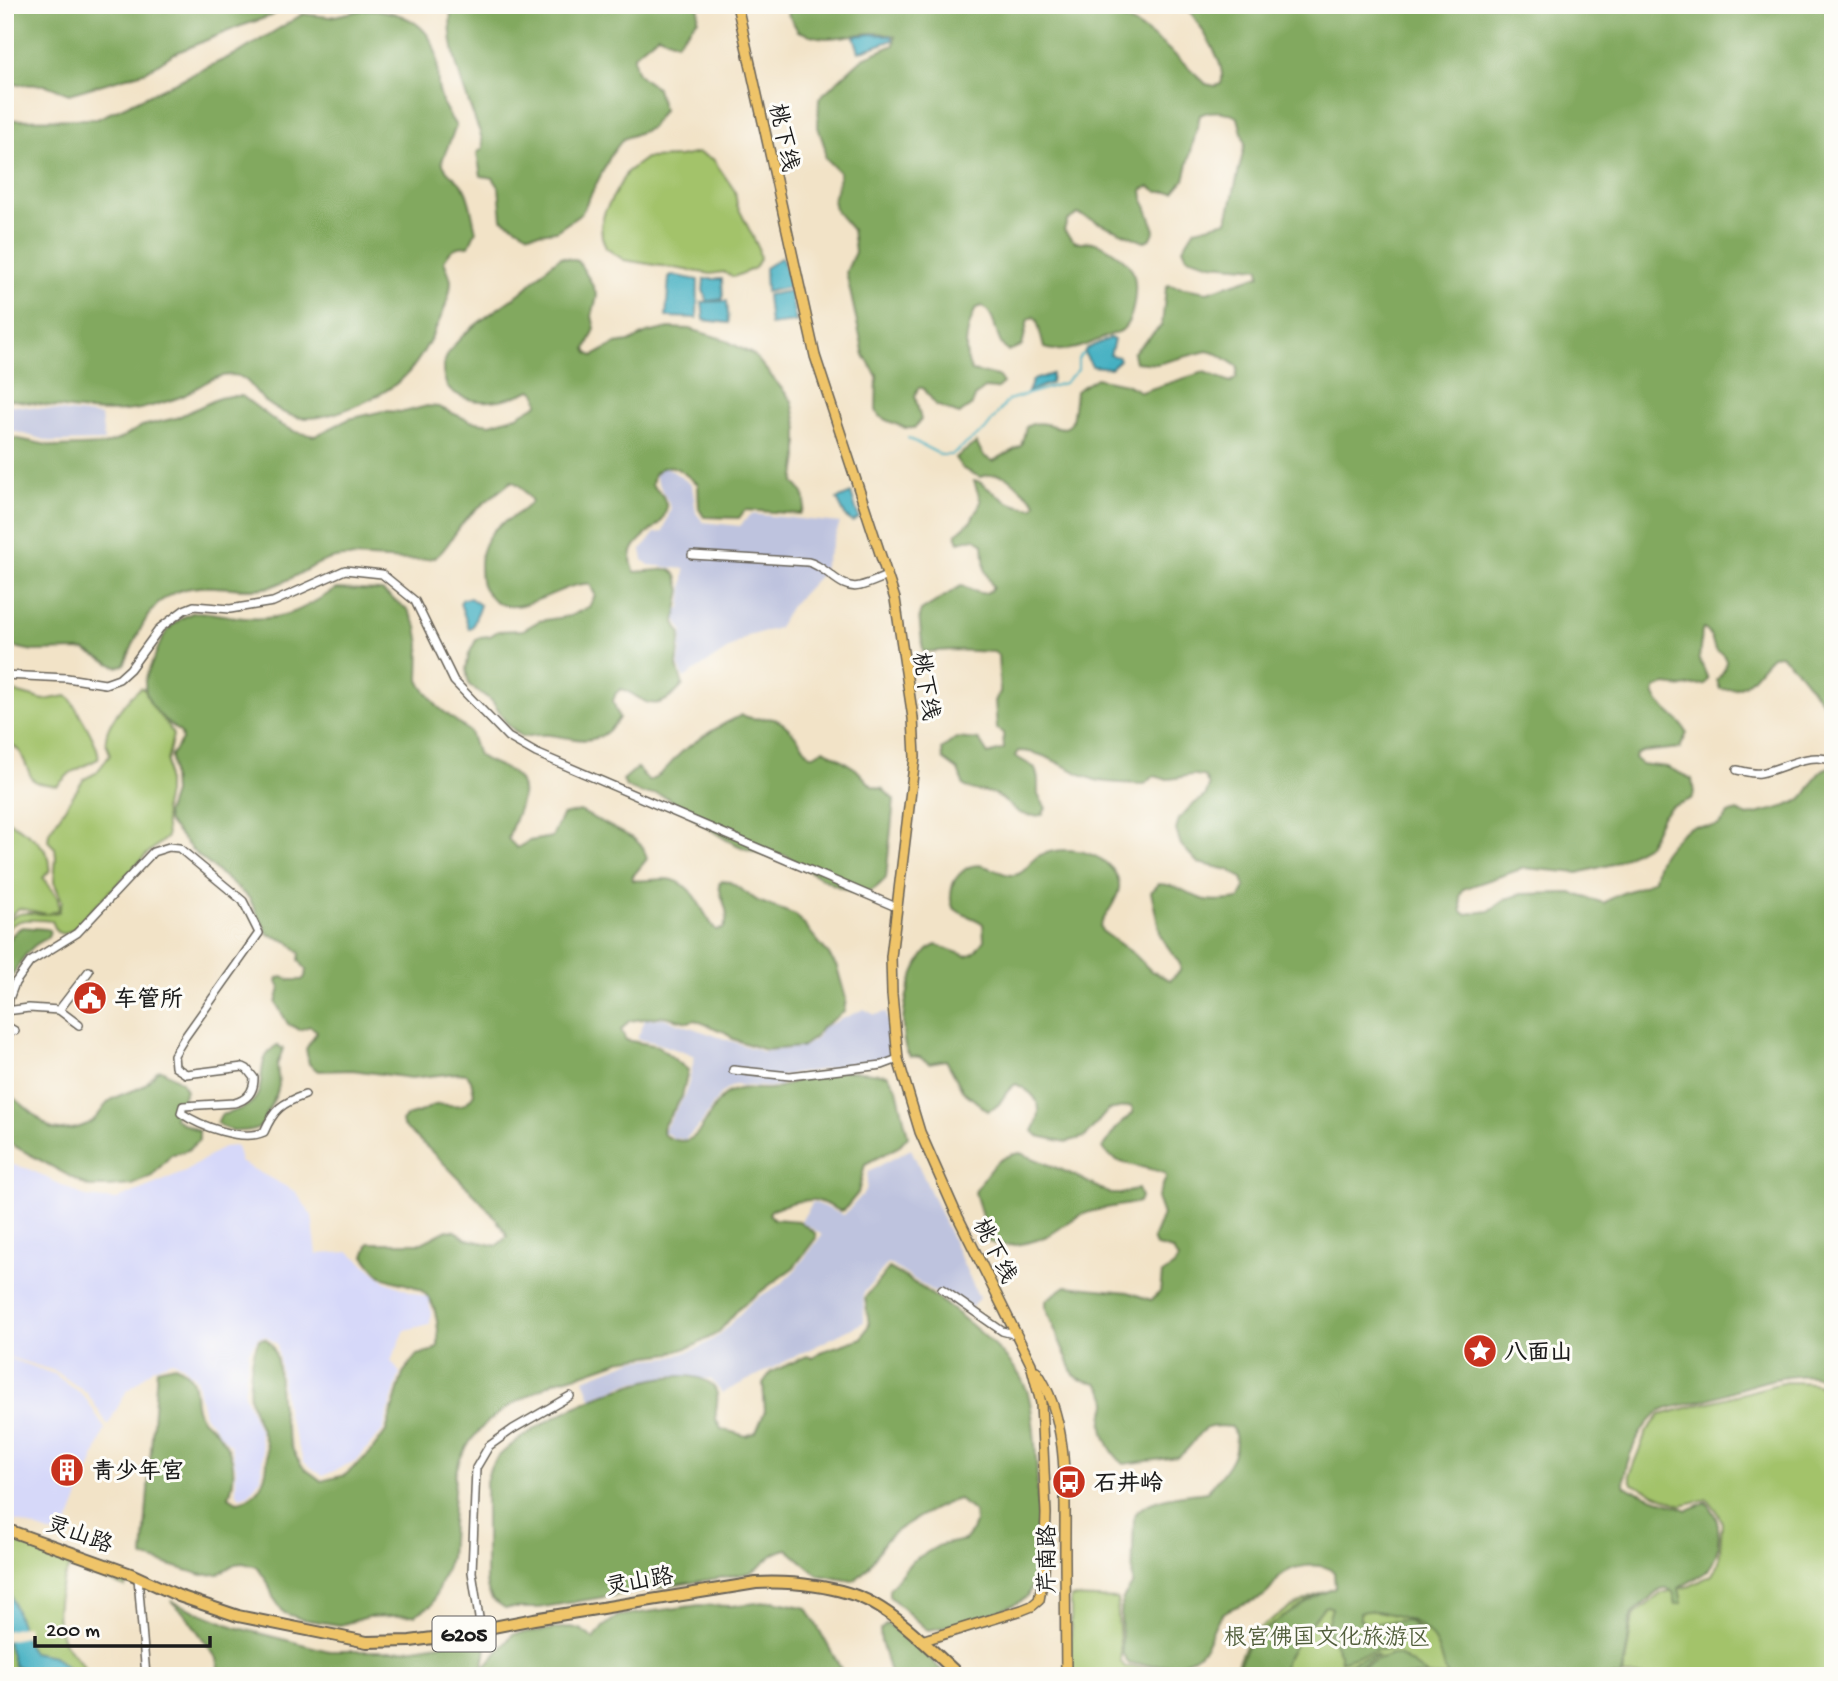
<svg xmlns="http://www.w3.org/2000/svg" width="1838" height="1681" font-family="'Gochi Hand','LXGW WenKai TC',sans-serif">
<rect width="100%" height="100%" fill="#fdfcf7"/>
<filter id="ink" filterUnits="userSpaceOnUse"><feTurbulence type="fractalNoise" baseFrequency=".0143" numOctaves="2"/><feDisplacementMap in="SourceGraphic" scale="14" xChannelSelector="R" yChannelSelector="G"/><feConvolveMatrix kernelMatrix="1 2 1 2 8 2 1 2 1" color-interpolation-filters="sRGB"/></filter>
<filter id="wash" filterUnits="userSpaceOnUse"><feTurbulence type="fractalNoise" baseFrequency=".00686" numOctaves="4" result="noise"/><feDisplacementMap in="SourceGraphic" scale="28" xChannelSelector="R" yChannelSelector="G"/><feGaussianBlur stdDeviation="1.57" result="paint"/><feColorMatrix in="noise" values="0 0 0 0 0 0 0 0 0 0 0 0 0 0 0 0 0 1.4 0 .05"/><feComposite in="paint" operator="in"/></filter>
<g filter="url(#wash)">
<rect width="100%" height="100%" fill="#f2e3c7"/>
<g fill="#d6d8f9">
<polygon points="237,1146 240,1162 296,1192 312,1216 317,1254 350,1252 386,1282 428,1298 431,1311 430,1324 405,1330 391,1361 400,1373 383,1430 357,1460 323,1476 304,1462 287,1415 277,1344 266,1336 258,1337 249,1351 244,1394 259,1431 263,1454 261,1478 249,1494 240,1497 236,1492 236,1467 231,1446 204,1415 196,1379 183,1365 172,1361 154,1368 126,1392 108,1425 87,1393 55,1371 5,1356 5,1163 29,1169 86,1197 115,1200 185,1172 223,1147"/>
<polygon points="5,1357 54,1374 85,1397 105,1429 63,1538 5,1517"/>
</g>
<g fill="#bec3de">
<polygon points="5,404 101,416 104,441 53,442 5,429"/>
<polygon points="668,468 692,485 696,513 703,522 740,526 751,514 840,523 821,574 791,606 778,628 748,636 684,678 679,666 683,631 676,619 678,609 681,608 685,569 649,565 643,560 641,550 655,533 663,532 671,508 656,478 656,474 662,469"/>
<polygon points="864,1009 875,1015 886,1012 895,1053 887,1059 781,1076 781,1085 769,1087 734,1085 720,1094 701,1124 685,1139 674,1138 663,1131 686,1094 695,1056 654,1042 637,1039 645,1020 663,1018 763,1052 802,1048 817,1038 822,1028"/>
<polygon points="911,1149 979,1298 967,1313 888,1263 863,1294 864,1322 722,1393 711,1379 671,1375 628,1383 591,1398 584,1379 634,1360 672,1357 699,1348 720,1335 752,1301 781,1284 796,1269 822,1235 801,1221 813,1202 844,1215 866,1191 868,1172"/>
</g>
<g fill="#a3c36b" stroke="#607044" stroke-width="2">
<polygon points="698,153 713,159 735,191 737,205 758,247 760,259 755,268 734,277 723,272 711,274 624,260 606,248 602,237 601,225 605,211 627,172 646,158 679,157"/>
<path d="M141,688L145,690C151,711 166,718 173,735L167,761V793L164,807L167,837L147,854L72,930L63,934L57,932L52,921C33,920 16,915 5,933V925C18,908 29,914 47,914L19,908L5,921V819C23,830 53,846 50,870L43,878C50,889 62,896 58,910L48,914L59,912L62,901L54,882L56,857L55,848L48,841L49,832L84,779L96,773L110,755C109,749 105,744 106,739C106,724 129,696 141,688Z"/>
<path d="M5,689L44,700L66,696L70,698C77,711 102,748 98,759L70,773L57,786L38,783L32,779L21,753L5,737Z"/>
<path d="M1786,1382C1810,1383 1824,1378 1833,1403V1676H1623L1633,1616L1662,1593L1690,1586L1712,1575L1719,1562L1722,1523L1716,1509L1707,1499L1681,1505L1632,1484L1629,1475L1647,1431L1660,1415Z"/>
<path d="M5,1538L127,1581L125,1587L69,1568C56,1592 51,1626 69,1649C75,1658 86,1666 90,1676H5Z"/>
<path d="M1328,1591L1358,1608L1369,1611H1413L1541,1676H1233C1237,1664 1241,1650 1248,1640C1259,1623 1309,1596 1328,1591Z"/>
<polygon points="1071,1597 1117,1599 1121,1661 1125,1667 1162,1669 1184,1665 1190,1668 1190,1676 1071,1676"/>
</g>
<g fill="#82a95f" stroke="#4f623e" stroke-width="2">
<polygon points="5,5 286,5 271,16 238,27 173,54 147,71 69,94 46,85 5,84"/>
<path d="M452,5H699L698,19L677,43L658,35L634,55C634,75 642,78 657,88L663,110L651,128L623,139L611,155L581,214L556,231L529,234L502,219L499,187L493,178L481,176L477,153L483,148C483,135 478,129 474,117C462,85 445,39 452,5Z"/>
<path d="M785,5H1084L1096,18C1101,17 1106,14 1112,15C1143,22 1183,62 1206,84L1215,86L1221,84C1228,63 1199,26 1188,8L1184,5H1833V712C1812,695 1801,669 1780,655L1772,656C1753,673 1751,692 1720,689L1717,680C1722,673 1731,664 1723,655C1720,651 1717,653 1715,648C1711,640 1712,634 1704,629L1702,631L1699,658L1708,679L1705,684L1681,687L1666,685L1656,688L1654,693C1659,709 1679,715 1687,733L1680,748L1642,752L1636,755L1635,759L1641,764L1667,767L1692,779L1694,794L1691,799L1671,807L1662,816L1649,844L1613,864L1578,873L1524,868L1463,889L1460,896L1462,912L1466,914L1489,911L1506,899L1521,894L1571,893L1604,903C1621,889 1638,892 1654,879C1655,874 1656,868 1658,863C1661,852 1684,826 1696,826C1712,826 1717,832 1728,814L1737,811L1748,816C1761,812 1793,807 1802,798C1813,788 1816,766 1833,767V1399C1832,1393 1833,1388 1829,1383C1809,1361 1729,1393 1705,1400C1694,1404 1665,1407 1658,1413C1639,1427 1624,1462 1624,1485L1632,1490L1688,1510L1706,1502C1723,1518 1722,1552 1708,1570C1704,1575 1686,1583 1679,1588L1682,1603L1676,1604L1673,1592L1666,1588L1661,1589L1632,1614L1630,1620L1628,1642L1622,1676H1448C1443,1668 1442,1663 1440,1655C1432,1627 1413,1619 1386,1613C1376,1611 1369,1609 1360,1613V1619L1366,1624L1406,1620L1418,1628L1408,1630L1394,1649L1376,1650L1341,1661L1340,1654L1326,1628L1332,1608L1328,1606L1324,1607L1298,1640L1285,1662L1281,1676H1234L1250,1639L1316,1596L1335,1588L1334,1572C1322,1561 1290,1565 1280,1577C1273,1584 1271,1592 1262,1597C1250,1603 1226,1607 1219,1618C1209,1633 1211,1647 1193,1658C1176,1669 1149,1665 1129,1664L1122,1653L1121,1614L1122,1600L1132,1585L1134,1517C1143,1497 1187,1495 1207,1492C1222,1474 1245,1452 1232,1427C1191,1422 1204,1439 1178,1457L1124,1464C1112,1455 1101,1435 1103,1419C1103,1414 1107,1408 1107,1403C1107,1395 1102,1389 1097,1383L1080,1379L1074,1375L1046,1309V1300L1066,1286L1128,1292L1151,1300L1160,1292L1162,1274L1174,1266L1178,1259L1172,1250L1156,1246L1153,1239L1163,1215L1157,1198L1166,1178L1165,1174C1146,1164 1116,1169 1103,1148L1117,1127L1133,1113V1109L1130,1106L1108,1110L1085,1137L1066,1142L1038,1136L1033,1131C1045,1108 1039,1095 1016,1084C1001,1092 1006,1104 988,1111L963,1091L946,1060L929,1063L919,1057L910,1056C892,1036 911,953 936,945L967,956L974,953L984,940L983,924C975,917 963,916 955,909C949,904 951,894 952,888C953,881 957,876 963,871C981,854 1001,880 1018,874C1027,871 1031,860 1038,856C1062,845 1095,849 1112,869C1117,875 1120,881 1119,888C1118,901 1105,914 1100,926L1102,931L1134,954L1151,971L1170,980L1180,971V964L1161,937L1151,892L1159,884C1183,885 1186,895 1206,900C1217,902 1229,900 1240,899L1245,887L1242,878L1229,870L1198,863L1181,845L1176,830L1179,819L1190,807L1206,795L1209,786L1205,777C1191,771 1179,780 1164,779C1160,778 1157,776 1153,776L1145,784C1129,783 1111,784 1095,780C1069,772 1047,751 1018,751L1015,756L1035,768L1038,779V795L1046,808L1042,815C1014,819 1015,805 996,795C986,790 977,794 964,786L958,770L943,759L942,749L956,738L979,740L988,754L1004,749L1003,733L997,729L995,701L1000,692L998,655L994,652L953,650L923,652L919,616L921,611L961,586C974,588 981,600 993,588L985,571L983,544L974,538L959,542L956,534L971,521L981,502L974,481H978C996,493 1010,509 1034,507L1036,503C1031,495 1024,493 1018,486C1006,474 997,472 980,477L963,469L955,458L976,443L985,457L993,461L1021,446L1026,427C1045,414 1066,440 1072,420C1074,411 1075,401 1076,391L1096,378L1126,384L1141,392L1204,372L1231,382L1236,378L1238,367L1218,354L1207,351L1157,364L1135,362L1133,353L1162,325L1166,288L1168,285L1207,292L1260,275L1259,268L1211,264L1187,257L1183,248L1195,229L1227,221L1245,144L1238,118C1227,111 1212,109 1200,115L1184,180L1174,192H1158L1149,186L1142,190L1143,198L1155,230L1151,238L1144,242L1078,214L1067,221L1064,230C1078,250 1079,238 1096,243C1105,245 1127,260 1131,268C1139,282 1135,319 1122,330C1119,333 1111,334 1107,336C1087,345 1066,355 1044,348L1037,321L1034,317L1028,319L1022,346L1008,351C993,341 999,316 982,306L976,308C967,327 961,353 972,371L998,376L1003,383L996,389L985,388L976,395L972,405L959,414L936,405L923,388H918L915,396L921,420L914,428H905L886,420L879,416L876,410L877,376L864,355L846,272L855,252L852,230L835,210L833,199L839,181V172L825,158V148L818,127L819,98L863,58L894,45L895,36C867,28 852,38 826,38C817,38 807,34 798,31L788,14Z"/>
<path d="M367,9C397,11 427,20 436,53C439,65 436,79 439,91C441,103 449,116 456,126L442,161C445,175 461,178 466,192C471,204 473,219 476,231L469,246C456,246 450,249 444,261C446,267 450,274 451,281C451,304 423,358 406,375C387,395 333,419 305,418C290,418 269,407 259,395C250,385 246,375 230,375C210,376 199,388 183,396C173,400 162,403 152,406C104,420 54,405 5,399V120L97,119L240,52L303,14L330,17Z"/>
<path d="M561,257L578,261L591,282L597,296L592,316L595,329L586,349L588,353L593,356L615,344L629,342L647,333L669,328L690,329L723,339L754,355L792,401L798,429V457L794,483C804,491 810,503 800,514L745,510L739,518L704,517L699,509L698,484C681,472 671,457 654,474L652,485L663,496L667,507C665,513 664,519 660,523C644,538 622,547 635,572L670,569L677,576L681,590L675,622L681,634L677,666L683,685C673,697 658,710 642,700C635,696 629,691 621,689L616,693L613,701L619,718C599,749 580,739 550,735C541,734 531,736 522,737L507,724L492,701L469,685L466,669L469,654L476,640L480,637L490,636L498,631L523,630L539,621L570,616L589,607L595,595L590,584C562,580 513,627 489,595C485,590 482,588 481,581C479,563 479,550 490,535C499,520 522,516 532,501L520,486L512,481C497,493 480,505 467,518C457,528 447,549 437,556C425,564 365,557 347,557C318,556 296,581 269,587C252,591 233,588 216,587C155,583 146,617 124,665L117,667L84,650L33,651L5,645V436L57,447L104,445L120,439L142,426L176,418L219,398L230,396H242L279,424L296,432L315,436L349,419L383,411L404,412L427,406L439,407L470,421L490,424L517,416L538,404L537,394L531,390C505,402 471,409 447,387C446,383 443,376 443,371C443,340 498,310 520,293C535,282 545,266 561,257Z"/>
<path d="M336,589L382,591L408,610L417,627L420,644L419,680L422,686L438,707L470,732L478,755C488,763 501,765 512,773C535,790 513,817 508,839L517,848L529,841L552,837L562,815L580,811L633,838L643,847L647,859L632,877V880C643,882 655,879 666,879C694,880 701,913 716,930L723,929C733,912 720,901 719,884L722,881L730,882L758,901L796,915L827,952L837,967L846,999L844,1012L821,1028L815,1037L801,1047L765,1050L733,1039L725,1032L695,1020L688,1022L664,1016L629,1021L621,1030L626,1040L658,1046L688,1070L682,1097L662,1128L664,1135C704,1158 704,1106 728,1093C743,1085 754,1090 770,1089C783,1088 794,1080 806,1077C832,1068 862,1071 888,1075L897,1089L908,1136L898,1147L865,1164L858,1193L844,1210L840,1211C833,1208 822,1201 814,1200C799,1199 785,1204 771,1210L769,1214L774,1219L799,1221L815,1233L816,1238L794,1267L740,1307L718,1333L696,1345L671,1353L625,1359L579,1375L555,1381L506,1408L485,1424L471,1440L460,1459L455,1475L450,1558L432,1605L415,1615L368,1617L340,1625L301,1619L284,1613L273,1597L268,1583L257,1567L243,1563L235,1564L218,1574L202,1575L143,1557L157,1369L175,1365C205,1380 189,1398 200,1416C203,1421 208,1424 212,1427C234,1449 238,1469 229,1497L237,1502C263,1496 270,1471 266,1446C263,1430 253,1415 250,1399C248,1383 252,1352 259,1339L265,1338C283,1350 277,1387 281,1406C284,1424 289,1447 300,1463C304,1470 315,1475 321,1481L345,1475L370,1453L386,1431L403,1373L417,1355L431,1352L438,1346C439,1324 437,1296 415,1287C405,1283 392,1282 383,1277C375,1272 370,1263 364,1256L369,1243H422L447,1230L455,1231L467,1239L497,1246L507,1236C499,1215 424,1143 403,1126L402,1121C408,1113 414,1115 422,1111C426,1110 429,1107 432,1106C450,1100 460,1115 474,1094L471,1080L467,1074L457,1073L411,1078L352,1070L318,1071L309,1064L306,1049L317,1031L310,1026L299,1030L288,1024L276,1003L280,988L277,982L278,978L284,977L290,980H302L305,977L306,970L299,960L300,953L289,942L268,934L249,898L194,852L168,822L166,814L173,793L171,755L182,740L181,733C165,722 144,704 145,682C146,674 152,664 155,656C163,634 169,623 192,613C203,609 232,618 245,618C286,621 303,609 336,589Z"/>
<path d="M742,715C757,722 762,716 774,719C789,723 801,744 810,755H814L824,749L856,769L872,786L883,789L894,800L886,878C881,883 875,890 868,892C847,897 802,868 786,855C739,859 704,824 668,798L656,794H643L626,787L623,780L637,768L649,781C665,774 671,761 683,751C702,736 720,725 742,715Z"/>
<path d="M22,927L46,929L50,930C49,942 38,940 31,949C20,960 12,975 5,989C5,968 0,938 22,927Z"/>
<path d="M277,1045L283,1049L277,1065L279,1085L277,1093L261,1126C249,1134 227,1132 217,1123L221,1115C231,1112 243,1110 251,1103C270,1086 252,1061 277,1045Z"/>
<path d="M162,1070L182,1082L186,1091L174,1117L178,1121L199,1131V1140L188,1150L171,1155L152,1176L132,1185L108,1187H89L5,1141V1090L50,1128C60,1133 82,1128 92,1121C100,1116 103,1105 111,1100C132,1087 140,1095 157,1071Z"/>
<path d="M1020,1153L1074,1175L1110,1194H1121L1138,1189L1141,1197L1139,1202C1119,1207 1099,1207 1079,1216C1068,1221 1058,1231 1047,1236C1029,1244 990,1254 982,1232L985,1227L975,1192C987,1172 996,1156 1020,1153Z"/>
<path d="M889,1268C928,1289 997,1339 1020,1376C1022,1380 1025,1386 1027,1390C1038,1422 1044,1570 1027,1596C1019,1608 944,1628 927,1630L889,1596V1589L912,1561L940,1545L965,1540L971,1533L975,1522L974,1512L959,1499C943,1503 899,1526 887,1539C874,1554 873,1568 853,1581L818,1575L787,1549C771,1551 764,1567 749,1573L538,1608H505L492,1599L488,1591L486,1581V1481C488,1477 489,1470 491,1466C515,1427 671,1351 711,1384C723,1395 714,1407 716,1419C717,1423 720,1425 721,1429L746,1436L756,1432L765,1411L763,1383L771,1372L807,1356L813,1358L820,1352L862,1338L869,1324L865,1298Z"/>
<polygon points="171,1601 235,1627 329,1651 395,1651 484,1637 487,1642 483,1666 484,1668 513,1634 570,1627 580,1629 594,1639 603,1627 618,1616 699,1605 732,1606 773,1601 807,1608 845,1676 224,1676 219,1668 217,1659 186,1615"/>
<path d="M887,1624C907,1634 926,1654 941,1670L939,1676H891L881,1642L880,1630Z"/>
<polygon points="1373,1654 1378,1655 1340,1676 1327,1676 1339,1668"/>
<polygon points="1392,1654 1400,1656 1430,1676 1345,1676 1375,1660"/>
</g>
<g fill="#44b0c2" stroke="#30666f" stroke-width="2">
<polygon points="873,34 892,36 893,40 859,52 854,36"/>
<polygon points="782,257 790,287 766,292 765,268"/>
<polygon points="672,275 698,280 697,318 666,317 669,278"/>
<polygon points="704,279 722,279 723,299 707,301 703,290"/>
<polygon points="790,291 796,322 770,325 767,295"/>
<polygon points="727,301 729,323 704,320 702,302"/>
<polygon points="1110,338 1114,340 1110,355 1119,357 1120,360 1111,368 1092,366 1084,353 1086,349"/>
<polygon points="1052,374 1051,383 1028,392 1033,380"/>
<polygon points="851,493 859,518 853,522 846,517 837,499"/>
<polygon points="470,598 480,605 473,626 469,629 460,603 463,599"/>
<path d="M5,1578L28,1646L32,1652L54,1656L77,1676C55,1676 36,1671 14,1666L5,1634Z"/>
</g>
<polygon fill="#f2e3c7" points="27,1626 29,1636 5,1641 5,1631"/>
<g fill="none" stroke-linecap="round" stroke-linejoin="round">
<polyline stroke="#44b0c2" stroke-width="2" points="908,438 941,455 951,455 985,430 1008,400 1064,383 1078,370 1078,359 1082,354"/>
</g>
</g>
<g filter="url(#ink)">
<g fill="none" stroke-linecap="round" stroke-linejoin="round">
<g stroke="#676258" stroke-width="10">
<g id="minor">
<path d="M692,555L808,562C827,566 840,591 860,586C869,584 879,579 887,576"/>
<polyline points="5,675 67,678 105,684 119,679 130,669 160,628 184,610 194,606 230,609 273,602 345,570 382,574 415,601 454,681 508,737 536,753 896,907"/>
<path d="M1737,770C1744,771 1752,774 1760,773C1783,769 1808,751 1833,761"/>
<path d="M8,1010L9,999L15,983L30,962L77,933L153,852L169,847L179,848L243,901L259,933L185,1037L174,1055L175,1067L186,1074L243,1067L247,1069L254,1078C254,1092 247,1100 234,1103L183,1106L181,1113C200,1126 242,1142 264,1132C274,1109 282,1103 305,1095"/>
<polyline points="6,1011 29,1008 59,1010"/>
<polyline points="5,1025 15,1031"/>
<polyline points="79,1025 59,1010 89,971"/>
<polyline points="733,1070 790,1076 882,1065 898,1059"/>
<polyline points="942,1289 1002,1331 1017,1335"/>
<polyline points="138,1578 146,1676"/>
<polyline points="481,1631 472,1572 476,1468 489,1446 513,1429 570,1396"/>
</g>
</g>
<g stroke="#676258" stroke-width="12">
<g id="major">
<polyline points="737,5 815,356 895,599 913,718 915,757 891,957 892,994 898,1059 920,1132 955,1211 1031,1364 1041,1403 1046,1514 1044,1573 1039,1600 1032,1606 1022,1610 921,1641"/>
<path d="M1036,1371C1072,1421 1064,1503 1065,1562C1065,1600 1066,1638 1066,1676"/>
</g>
</g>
<g stroke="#676258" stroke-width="14">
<path id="highway" d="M5,1529L131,1574L179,1596L238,1616L367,1642L410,1641L448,1636L534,1619L756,1583C790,1581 842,1586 872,1603C905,1621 932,1651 960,1676"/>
</g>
<use href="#minor" stroke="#fff" stroke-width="7"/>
<use href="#major" stroke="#efc469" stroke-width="9"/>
<use href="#highway" stroke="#efc469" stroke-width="10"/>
</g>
</g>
<defs>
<g id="civic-disc" transform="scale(1.75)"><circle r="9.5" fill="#c8321e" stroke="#fdfcf7"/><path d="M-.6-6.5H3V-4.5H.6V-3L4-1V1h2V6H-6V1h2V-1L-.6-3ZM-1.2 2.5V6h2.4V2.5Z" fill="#fff"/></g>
<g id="sight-disc" transform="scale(1.75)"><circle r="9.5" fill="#c8321e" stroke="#fdfcf7"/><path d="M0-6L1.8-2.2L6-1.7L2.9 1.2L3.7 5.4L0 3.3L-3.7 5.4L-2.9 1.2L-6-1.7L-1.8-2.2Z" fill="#fff"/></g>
<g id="building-disc" transform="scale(1.75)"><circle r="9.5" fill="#c8321e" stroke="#fdfcf7"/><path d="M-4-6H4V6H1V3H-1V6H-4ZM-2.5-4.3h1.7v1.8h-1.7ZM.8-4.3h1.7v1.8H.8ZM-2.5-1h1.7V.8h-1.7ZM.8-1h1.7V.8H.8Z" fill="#fff"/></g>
<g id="bus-disc" transform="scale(1.75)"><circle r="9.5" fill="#c8321e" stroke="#fdfcf7"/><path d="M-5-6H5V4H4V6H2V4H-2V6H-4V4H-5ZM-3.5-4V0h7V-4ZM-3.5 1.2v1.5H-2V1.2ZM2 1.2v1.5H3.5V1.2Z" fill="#fff"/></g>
</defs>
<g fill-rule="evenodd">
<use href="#civic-disc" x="90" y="998"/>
<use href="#sight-disc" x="1480" y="1351"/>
<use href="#building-disc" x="67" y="1470"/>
<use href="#bus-disc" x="1069" y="1482"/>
</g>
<g text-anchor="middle" stroke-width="6" stroke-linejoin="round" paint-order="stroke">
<rect fill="#fdfcf7" stroke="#605f5e" stroke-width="2" x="432.5" y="1616.5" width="63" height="35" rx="5"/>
<g font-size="21" font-weight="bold" fill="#1c1c1c">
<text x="464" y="1641">G205</text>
</g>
<g font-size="23" fill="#1c1c1c" stroke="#fdfcf7">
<text transform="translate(785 137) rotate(78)" y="8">桃下线</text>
<text transform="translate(927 686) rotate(81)" y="8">桃下线</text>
<text transform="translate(996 1250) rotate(63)" y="8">桃下线</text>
<text transform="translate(80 1533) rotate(20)" y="8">灵山路</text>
<text transform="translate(1046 1559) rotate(-90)" y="8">芹南路</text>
<text transform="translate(639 1580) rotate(-10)" y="8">灵山路</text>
</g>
<g font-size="23" font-weight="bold" fill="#1c1c1c" stroke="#fdfcf7" text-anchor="start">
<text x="114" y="1006">车管所</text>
<text x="1504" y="1359">八面山</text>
<text x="92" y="1478">青少年宫</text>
<text x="1094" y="1490">石井岭</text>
</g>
<g font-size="23" fill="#525f3c" stroke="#fdfcf7">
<text x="1327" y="1644">根宫佛国文化旅游区</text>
</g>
</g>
<rect width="1838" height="1681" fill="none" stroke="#fdfcf7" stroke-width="28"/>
<path d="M35 1636v10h175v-10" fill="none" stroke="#1c1c1c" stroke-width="3.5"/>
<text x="46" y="1636" font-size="21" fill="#1c1c1c" stroke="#fdfcf7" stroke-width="5" paint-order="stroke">200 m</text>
</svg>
